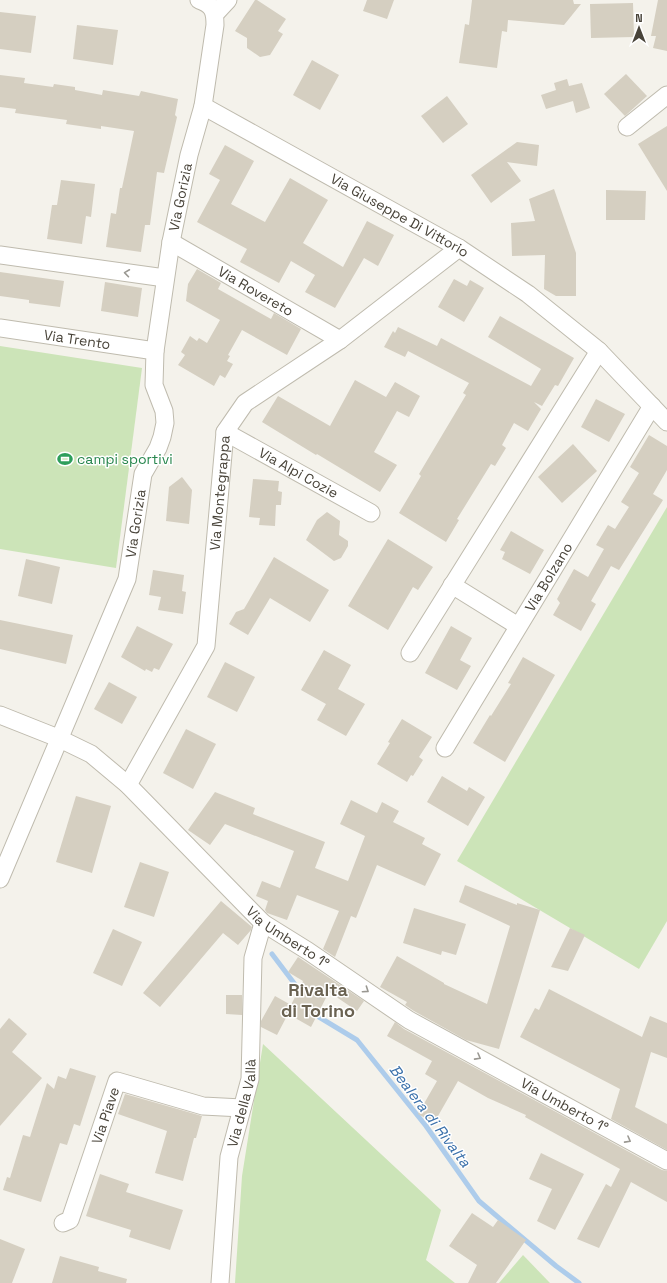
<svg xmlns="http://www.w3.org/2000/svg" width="667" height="1283" font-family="'Space Grotesk',sans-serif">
<rect width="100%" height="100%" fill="#f4f2eb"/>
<g fill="#cce4b8">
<polygon points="0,346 142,368 116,568 0,549"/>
<polygon points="667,507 667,921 639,969 457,861"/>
<polygon points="263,1044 441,1210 426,1260 455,1283 235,1283 242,1176"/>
<polygon points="523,1255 550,1283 499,1283"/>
</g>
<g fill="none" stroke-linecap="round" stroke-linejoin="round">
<g stroke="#adcceb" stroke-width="5">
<polyline points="272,954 303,995"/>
<polyline points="314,1009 319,1017 357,1040 426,1126 479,1201 556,1266 579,1283"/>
</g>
</g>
<g fill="#d5cfc1">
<polygon points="255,0 257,0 286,19 278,31 283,34 270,55 260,57 247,48 247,38 235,31"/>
<polygon points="367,0 394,0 387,19 363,11"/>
<polygon points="472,0 573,0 574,4 581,4 564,25 508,20 507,32 502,31 497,68 459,63 465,24 469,25"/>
<polygon points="658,0 667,0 667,51 653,48 656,36 651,36"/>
<polygon points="633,3 634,37 591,38 590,4"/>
<polygon points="0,12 36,16 31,53 0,49"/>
<polygon points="77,25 118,30 113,65 73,59"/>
<polygon points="312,60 339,75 320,110 293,95"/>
<polygon points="626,74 647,96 625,116 604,94"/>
<polygon points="0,75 25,78 24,83 53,87 54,84 75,87 75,90 102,95 103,90 139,96 141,91 178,99 175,115 177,117 164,173 157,172 150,225 145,225 141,252 106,247 111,213 116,214 120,188 122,188 134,131 101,126 101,129 66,124 67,120 15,113 16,109 0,107"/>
<polygon points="567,79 569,86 582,83 590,108 576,113 573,101 546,109 541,95 556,90 554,83"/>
<polygon points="447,96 468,124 443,143 421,116"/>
<polygon points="667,126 667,191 638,144"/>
<polygon points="517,142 539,145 537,166 507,162 521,181 491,203 471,175"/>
<polygon points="225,145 254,161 231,204 265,222 290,178 328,200 303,243 343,267 367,221 394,235 378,266 364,258 335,308 305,292 315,275 291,261 279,283 240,262 247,249 197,222 220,180 209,174"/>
<polygon points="61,180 95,184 91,217 86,216 82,244 47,239 52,205 57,205"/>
<polygon points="554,189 576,253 576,296 556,296 544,289 545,255 512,256 511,223 535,221 529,199"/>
<polygon points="606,190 646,191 645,220 606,220"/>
<polygon points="197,269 221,283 218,289 271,319 274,313 301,329 287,355 242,330 228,355 230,356 227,361 233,364 225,378 220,375 214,386 178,365 185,355 181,352 190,336 197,341 199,338 207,343 220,320 186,301 188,284"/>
<polygon points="0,272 64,281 60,307 29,303 29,300 0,296"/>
<polygon points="454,279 467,286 470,280 484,288 464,322 438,307"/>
<polygon points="105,282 142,288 138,317 101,311"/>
<polygon points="500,316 574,358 558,386 555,385 542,406 534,402 541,409 528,431 514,423 502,445 506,448 495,466 491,464 457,519 459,520 446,542 399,513 421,476 419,474 466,395 463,393 469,383 408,351 405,357 384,347 393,331 395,333 398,327 437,346 441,338 531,386 541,369 488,337"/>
<polygon points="355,380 386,397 395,382 420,396 409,417 397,411 374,452 397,465 380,492 317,454 316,455 262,422 278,396 330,426"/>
<polygon points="596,399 625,414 609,442 581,427"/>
<polygon points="649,435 667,446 667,470 653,494 663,500 619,570 611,566 591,601 596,604 581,631 553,615 560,603 557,599 574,569 588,577 604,549 596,545 608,525 615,529 629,507 621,502 639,473 630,467"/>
<polygon points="573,444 597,471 562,503 538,477"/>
<polygon points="182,477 192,490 189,524 166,521 169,487"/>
<polygon points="253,479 279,481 278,491 282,492 281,505 276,505 275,526 259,525 260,518 249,517"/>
<polygon points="327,512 340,521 339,535 348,541 348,546 341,558 334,561 306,540 317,520"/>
<polygon points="511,531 544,550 530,574 502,559 505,552 500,550"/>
<polygon points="388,539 433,567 418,590 413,587 388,630 348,606"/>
<polygon points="274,557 329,590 310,622 270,598 248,635 229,624 236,612 244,609"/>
<polygon points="26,559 60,567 52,604 18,596"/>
<polygon points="153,570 184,575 182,591 186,592 183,614 158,610 161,597 149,595"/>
<polygon points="0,620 73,635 66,664 0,649"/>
<polygon points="137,626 173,644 159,670 154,668 152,672 146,669 145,671 121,657"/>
<polygon points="451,626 472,638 460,660 471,666 457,690 425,673"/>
<polygon points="324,650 351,665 338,689 365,704 346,736 317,720 326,704 301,690"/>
<polygon points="523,657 555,675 505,762 473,743 490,715 491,716 511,684 508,683"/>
<polygon points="225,662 255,677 237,712 207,697"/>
<polygon points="109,682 137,697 122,724 94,709"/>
<polygon points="402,719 432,737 419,757 423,760 413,776 411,775 407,782 377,764 390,743 388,742"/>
<polygon points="186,729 216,744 193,789 163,773"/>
<polygon points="442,776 467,791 469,787 485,797 468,826 427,802"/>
<polygon points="215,792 255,808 253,814 325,842 315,868 348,881 365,836 340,824 351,800 377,813 382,802 399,811 393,822 425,838 422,844 441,854 425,886 377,865 356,918 351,916 335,957 323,949 339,911 297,895 287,920 267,913 265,910 268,901 256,896 262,881 280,888 294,851 225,824 210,845 188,830"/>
<polygon points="76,796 111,806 92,873 56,862"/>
<polygon points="140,862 169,872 154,917 124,907"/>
<polygon points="465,885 517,905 517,903 540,910 499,1049 466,1040 414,1011 405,1005 407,1002 380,987 397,956 444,983 444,984 487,1004 510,926 459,902"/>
<polygon points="221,901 252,927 251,930 238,945 223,933 160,1007 143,993"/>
<polygon points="414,908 466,924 456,955 442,951 441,955 403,943"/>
<polygon points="570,928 585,935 568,971 551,967"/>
<polygon points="113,929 142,942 122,986 93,973"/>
<polygon points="298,957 364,1001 357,1011 329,992 311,1027 288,1014 277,1035 261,1027 261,1021 275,996 291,1005 303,981 288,972"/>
<polygon points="549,989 642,1037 650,1016 667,1023 667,1058 651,1052 635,1107 667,1124 667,1150 611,1119 620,1089 520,1037 535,1008 539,1010"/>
<polygon points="226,995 242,995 242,1015 226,1014"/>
<polygon points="9,1018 27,1034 12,1052 42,1078 0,1126 0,1029"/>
<polygon points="395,1022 404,1029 569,1119 662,1170 667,1171 667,1202 631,1182 599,1248 577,1239 606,1184 611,1187 620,1169 525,1117 526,1115 488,1098 458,1081 434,1123 418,1114 437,1081 425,1074 432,1061 387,1036"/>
<polygon points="70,1068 96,1076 80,1126 74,1124 67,1145 60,1143 41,1202 3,1190 7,1177 10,1178 23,1135 30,1137 47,1083 54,1089 58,1076 66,1079"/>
<polygon points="125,1094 202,1116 196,1138 194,1138 183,1181 155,1173 167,1131 118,1114"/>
<polygon points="541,1153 584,1174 555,1230 537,1221 552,1189 529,1179"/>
<polygon points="100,1174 129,1184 126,1192 183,1210 170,1250 129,1237 131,1230 86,1216"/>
<polygon points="472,1213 493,1227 498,1220 526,1240 496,1283 468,1283 477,1265 449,1246"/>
<polygon points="0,1239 25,1249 12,1283 0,1283"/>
<polygon points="60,1256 99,1267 98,1271 127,1279 126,1283 52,1283"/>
</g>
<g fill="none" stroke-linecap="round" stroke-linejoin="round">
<g stroke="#bfbbae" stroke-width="19">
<g id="street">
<polyline points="215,14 228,0"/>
<path id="s1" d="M203,106L459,248L528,294L599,351L667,422"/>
<polyline points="627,127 667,95"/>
<path id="s2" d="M171,242L340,340"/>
<polyline points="0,255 165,278"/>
<path id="s3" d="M0,328L155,351"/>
<path id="s4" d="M225,432L371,513"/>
<polyline points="452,585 518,626"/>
<polyline points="410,653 599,351"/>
<path id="s5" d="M0,715L58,738L91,754L128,785L263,923L308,951L409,1020L667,1161"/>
<path id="s6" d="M445,748L652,406"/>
<path id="s7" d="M128,785L206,646L225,432L245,403L340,340L459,248"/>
<path id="s8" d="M0,879L127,579L143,474L158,448L162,437L165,423L164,411L154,385L155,351L171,242L189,155L203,106L215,25C215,11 213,5 199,0"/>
<path id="s9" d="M63,1223L70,1220L117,1081L203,1106L242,1108"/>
<path id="s10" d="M220,1283L229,1157L250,1079L253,958L263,923"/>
</g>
</g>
<use href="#street" stroke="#fff" stroke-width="17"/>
</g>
<defs><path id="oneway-chevron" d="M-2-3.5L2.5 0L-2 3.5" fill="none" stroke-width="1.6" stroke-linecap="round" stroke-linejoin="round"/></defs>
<g stroke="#9a9892">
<use href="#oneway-chevron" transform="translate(127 273) rotate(-172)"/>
<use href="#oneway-chevron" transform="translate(366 990) rotate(34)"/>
<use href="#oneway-chevron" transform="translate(478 1057) rotate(29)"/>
<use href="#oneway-chevron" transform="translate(628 1140) rotate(29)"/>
</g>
<defs>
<g id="stadium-bare" transform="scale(1.2)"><path d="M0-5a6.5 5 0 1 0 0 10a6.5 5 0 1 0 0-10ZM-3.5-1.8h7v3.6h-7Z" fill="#2e9e5b" stroke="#fff" stroke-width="2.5" paint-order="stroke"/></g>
</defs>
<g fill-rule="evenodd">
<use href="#stadium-bare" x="65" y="459"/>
</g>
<g text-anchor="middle" stroke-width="3" stroke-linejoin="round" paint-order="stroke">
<g font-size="14" fill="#484339" stroke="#fff">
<text dy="5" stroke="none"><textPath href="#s8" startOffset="718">Via Gorizia</textPath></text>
<text dy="5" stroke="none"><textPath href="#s1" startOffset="225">Via Giuseppe Di Vittorio</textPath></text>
<text dy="5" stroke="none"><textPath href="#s2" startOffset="98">Via Rovereto</textPath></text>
<text dy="5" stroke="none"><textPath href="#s3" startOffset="78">Via Trento</textPath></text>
<text dy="5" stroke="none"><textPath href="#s4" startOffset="84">Via Alpi Cozie</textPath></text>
<text dy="5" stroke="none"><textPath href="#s7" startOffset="313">Via Montegrappa</textPath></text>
<text dy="5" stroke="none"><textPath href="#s8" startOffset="382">Via Gorizia</textPath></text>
<text dy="5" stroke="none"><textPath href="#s6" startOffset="200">Via Bolzano</textPath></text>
<text dy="5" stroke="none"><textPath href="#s5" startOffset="369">Via Umberto 1°</textPath></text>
<text dy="5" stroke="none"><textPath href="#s10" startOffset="182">Via della Vallà</textPath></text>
<text dy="5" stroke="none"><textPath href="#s5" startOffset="693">Via Umberto 1°</textPath></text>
<text dy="5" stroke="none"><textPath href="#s9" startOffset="118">Via Piave</textPath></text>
</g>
<g font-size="14" fill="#27864d" stroke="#fff" text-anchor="start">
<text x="77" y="464">campi sportivi</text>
</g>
<g font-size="15" font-style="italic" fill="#3b71ab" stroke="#fff">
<text transform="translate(430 1116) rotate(53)" y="5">Bealera di Rivalta</text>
</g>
<g font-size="18" font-weight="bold" fill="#6a6251" stroke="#fff">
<text x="318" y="996">Rivalta<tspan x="318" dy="21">di Torino</tspan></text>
</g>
</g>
<g transform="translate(639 28)" stroke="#ffffff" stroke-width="3" paint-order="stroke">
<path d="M0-3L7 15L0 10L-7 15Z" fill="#484339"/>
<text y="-6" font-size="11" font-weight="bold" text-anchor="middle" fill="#484339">N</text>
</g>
</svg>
